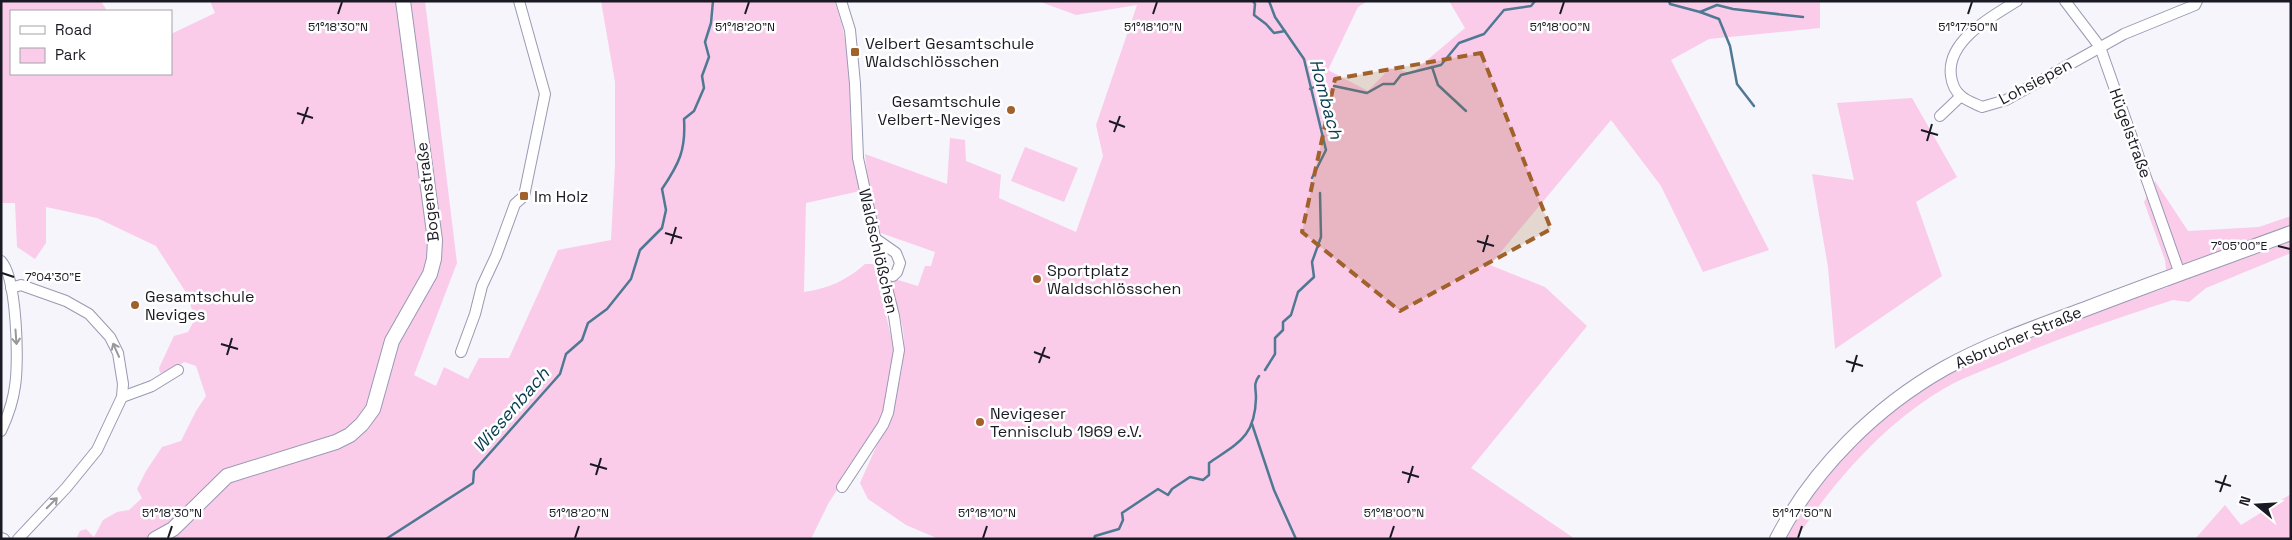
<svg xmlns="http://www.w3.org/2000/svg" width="2292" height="540" font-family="'Space Grotesk',sans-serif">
<rect width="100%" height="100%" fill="#f5f5fb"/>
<g fill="#faccea">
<path d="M1,1H101L107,11H11V74H171V34L215,13L210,1H425L457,263L414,375L436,386L444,367L468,379L479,358H509L558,250L611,240L615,165V82L601,1H834C855,52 847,104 853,157C854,169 857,180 860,191L806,203L804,292C828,289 847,280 865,264H875L894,351L886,409L880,423L828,504L811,539H76L80,531L86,529L94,537L103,520L117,512L129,510L142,498L137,489L146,471L162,447L181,441L196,411L206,396L196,366L184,362L173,370L160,373L159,368L174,336L188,332L195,319L187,294L156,246L97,218L46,207V243L35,259L17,247L15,203H1Z"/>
<path d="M1038,1H1368L1358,7L1328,70L1368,91L1390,68L1412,73L1465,28L1449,1H1820V28L1709,39L1671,60L1769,250L1703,272L1661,186L1611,120L1490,265L1545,287L1587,326L1471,468L1575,539H939L906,525L868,499L860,483C879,440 905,389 904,341C904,322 893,296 888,277L918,286L925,266H931L935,252L878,232L869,191L865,154L947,184L950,138L965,140L966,161L1001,175L999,198L1076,232L1103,156L1096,125L1137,5L1076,15Z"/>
<polygon points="1912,98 1957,177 1916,202 1942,276 1835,349 1828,267 1812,174 1854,180 1837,103"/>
<polygon points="1025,147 1078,168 1064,202 1011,181"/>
<path d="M2155,181L2188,231L2259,227L2291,216V253L2206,288L2189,302L2173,300C2114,319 2056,339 1999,364C1984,370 1968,376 1954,383C1889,418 1836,478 1796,539H1786C1797,521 1806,499 1819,483C1856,439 1898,401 1948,372C2016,334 2094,312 2168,287L2165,260L2144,202Z"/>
<polygon points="2291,494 2291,539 2195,539 2225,505 2241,525"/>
</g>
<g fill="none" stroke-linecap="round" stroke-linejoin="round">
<g stroke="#4f7892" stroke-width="2.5">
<polyline points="1253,1 1255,4 1254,15 1266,24 1274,33 1285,31"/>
<polyline points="1269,1 1275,17 1304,59 1326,150 1312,178"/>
<polyline points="1669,1 1670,4 1700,12 1717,5 1733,9 1803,17"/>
<polyline points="1700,12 1719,19 1730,46 1737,84 1754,106"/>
<polyline points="1432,67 1438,85 1466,111"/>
<polyline points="1334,86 1367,93 1383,84 1394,84 1401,75 1441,65 1459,43 1484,34 1504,10 1531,6 1535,1"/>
<polyline points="1310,89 1318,85"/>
<polyline points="1265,370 1275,354 1275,338 1283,330 1283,322 1291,315 1298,292 1314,277 1312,262 1321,237 1320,193"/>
<polyline points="1252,424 1274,490 1296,539"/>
<path d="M386,539L473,483L474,471L560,374L566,354L582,340L588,323L607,309L631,279L640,250L662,228L666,210L662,189C679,164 686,150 684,119L694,111L704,88L702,76L709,57L705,42L711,23L713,1"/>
<path d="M1094,539L1095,536L1119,529L1123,520L1122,513L1158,489L1168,495L1172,489L1190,477L1203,480L1209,475V463C1238,443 1255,437 1256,398C1256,388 1253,384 1259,376"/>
</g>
<g stroke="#9999b4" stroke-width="12">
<g id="minor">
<polyline points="841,1 850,30 855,84 858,158 879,256 894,316 899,350 888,413 883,425 842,487"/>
<path d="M2017,1C1991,17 1946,41 1951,76C1952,84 1955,91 1961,96C1967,101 1976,104 1982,107L2006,100L2124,34L2195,5L2197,1"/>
<polyline points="2065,1 2100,47 2180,274"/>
<polyline points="1940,116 1961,96"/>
<polyline points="876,239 896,253 900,263 897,272 893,276 889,275 882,268"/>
<path d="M1,261C17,277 19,363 15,386C13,402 8,416 1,431"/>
<polyline points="11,288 21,285 66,301 89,314 110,337 118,353 123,384 122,397 97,450 66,488 18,539"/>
<polyline points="461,352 475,314 482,286 496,256 515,204 524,196 545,94 519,1"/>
<polyline points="122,397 152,386 178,370"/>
<polyline points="1,538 4,539"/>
</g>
</g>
<g stroke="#9999b4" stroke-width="16">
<g id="secondary">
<polyline points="155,539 173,529 227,476 336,442 350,435 362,424 373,409 392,341 430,274 434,259 435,240 403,1"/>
<path d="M1777,539C1814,468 1876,407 1945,368C1990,343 2040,326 2088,308C2155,282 2223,258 2291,233"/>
</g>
</g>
<use href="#minor" stroke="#fff" stroke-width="10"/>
<use href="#secondary" stroke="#fff" stroke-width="14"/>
</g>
<defs><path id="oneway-shaft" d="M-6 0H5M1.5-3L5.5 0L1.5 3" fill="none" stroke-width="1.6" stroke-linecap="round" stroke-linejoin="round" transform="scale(1.25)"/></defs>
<g stroke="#98989c">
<use href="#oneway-shaft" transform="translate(16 337) rotate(86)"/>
<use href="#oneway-shaft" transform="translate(116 350) rotate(-114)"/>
<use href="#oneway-shaft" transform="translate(52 503) rotate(-45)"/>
</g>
<path fill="#a1612a" fill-opacity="0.2" stroke="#a1612a" stroke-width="4" stroke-dasharray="10 6" stroke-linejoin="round" d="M1481,53L1551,229L1400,311L1302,232L1335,79Z"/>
<path fill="none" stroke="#1a1a24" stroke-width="2" d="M338,14L342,2M745,14L749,2M1153,14L1157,2M1560,14L1564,2M1968,14L1972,2M297,113L313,118M1109,121L1125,127M302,124L308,107M1921,130L1938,135M1114,132L1120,116M1927,141L1932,124M665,233L682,238M1477,241L1494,246M671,244L676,227M2278,246L2290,249M1483,252L1488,235M2,273L14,277M221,344L238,349M1034,352L1050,358M227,355L232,338M1846,361L1863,366M1039,363L1045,347M1852,372L1857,355M590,464L607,469M1402,472L1419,477M596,475L601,458M2215,481L2231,486M1408,483L1413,466M2220,492L2226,475M168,538L172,526M575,538L579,526M983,538L987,526M1390,538L1394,526M1798,538L1802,526"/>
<g fill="#a1612a" stroke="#fff" stroke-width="2">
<rect x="850" y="47" width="10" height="10" rx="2.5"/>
<circle cx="1011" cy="110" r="5"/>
<rect x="519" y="191" width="10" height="10" rx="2.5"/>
<circle cx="1037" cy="279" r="5"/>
<circle cx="135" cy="305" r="5"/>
<circle cx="980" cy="422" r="5"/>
</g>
<g text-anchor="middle" stroke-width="5" stroke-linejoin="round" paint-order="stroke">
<g font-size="16" fill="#1a1a24" stroke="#fff" text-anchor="start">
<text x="865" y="49">Velbert Gesamtschule<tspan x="865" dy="18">Waldschlösschen</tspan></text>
<text x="1001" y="107" text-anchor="end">Gesamtschule<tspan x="1001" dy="18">Velbert-Neviges</tspan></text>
<text x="534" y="202">Im Holz</text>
<text x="1047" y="276">Sportplatz<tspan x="1047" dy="18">Waldschlösschen</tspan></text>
<text x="145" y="302">Gesamtschule<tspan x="145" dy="18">Neviges</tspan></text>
<text x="990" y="419">Nevigeser<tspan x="990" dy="18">Tennisclub 1969 e.V.</tspan></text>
</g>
<g font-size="16" fill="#1a1a24" stroke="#fff">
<text transform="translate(2035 81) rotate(-28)" y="6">Lohsiepen</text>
<text transform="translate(2131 133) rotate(70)" y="6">Hügelstraße</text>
<text transform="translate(427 192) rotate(-97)" y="6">Bogenstraße</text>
<text transform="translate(879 251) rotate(77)" y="6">Waldschlößchen</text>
<text transform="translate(2018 337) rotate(-23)" y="6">Asbrucher Straße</text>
</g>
<g font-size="18" font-style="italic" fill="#063b51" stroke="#fff">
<text transform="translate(1326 99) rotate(75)" y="6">Hombach</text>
<text transform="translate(511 410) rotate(-49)" y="6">Wiesenbach</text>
</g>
</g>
<g font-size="12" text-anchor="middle" fill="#1a1a24" stroke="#fff" stroke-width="5" stroke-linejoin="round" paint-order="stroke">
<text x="338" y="31">51°18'30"N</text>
<text x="745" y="31">51°18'20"N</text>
<text x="1153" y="31">51°18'10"N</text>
<text x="1560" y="31">51°18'00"N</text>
<text x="1968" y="31">51°17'50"N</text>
<text x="2239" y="250">7°05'00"E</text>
<text x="53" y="281">7°04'30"E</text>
<text x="172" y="517">51°18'30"N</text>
<text x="579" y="517">51°18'20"N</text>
<text x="987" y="517">51°18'10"N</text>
<text x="1394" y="517">51°18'00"N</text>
<text x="1802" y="517">51°17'50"N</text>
</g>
<rect width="2292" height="540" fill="none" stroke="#1a1a24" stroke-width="5"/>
<rect x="10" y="10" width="162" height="65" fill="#ffffff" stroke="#a3a3a7"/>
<rect x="20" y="26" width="25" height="8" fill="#ffffff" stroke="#a3a3a7"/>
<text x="55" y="35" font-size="15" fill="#1a1a24">Road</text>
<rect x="20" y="48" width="25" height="15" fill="#faccea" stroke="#a3a3a7"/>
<text x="55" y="60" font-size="15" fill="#1a1a24">Park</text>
<g transform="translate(2257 505) rotate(288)" stroke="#ffffff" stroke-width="4" paint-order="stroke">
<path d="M0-4L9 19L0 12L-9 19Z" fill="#1a1a24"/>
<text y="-8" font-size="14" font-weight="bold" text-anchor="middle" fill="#1a1a24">N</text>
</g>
</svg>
